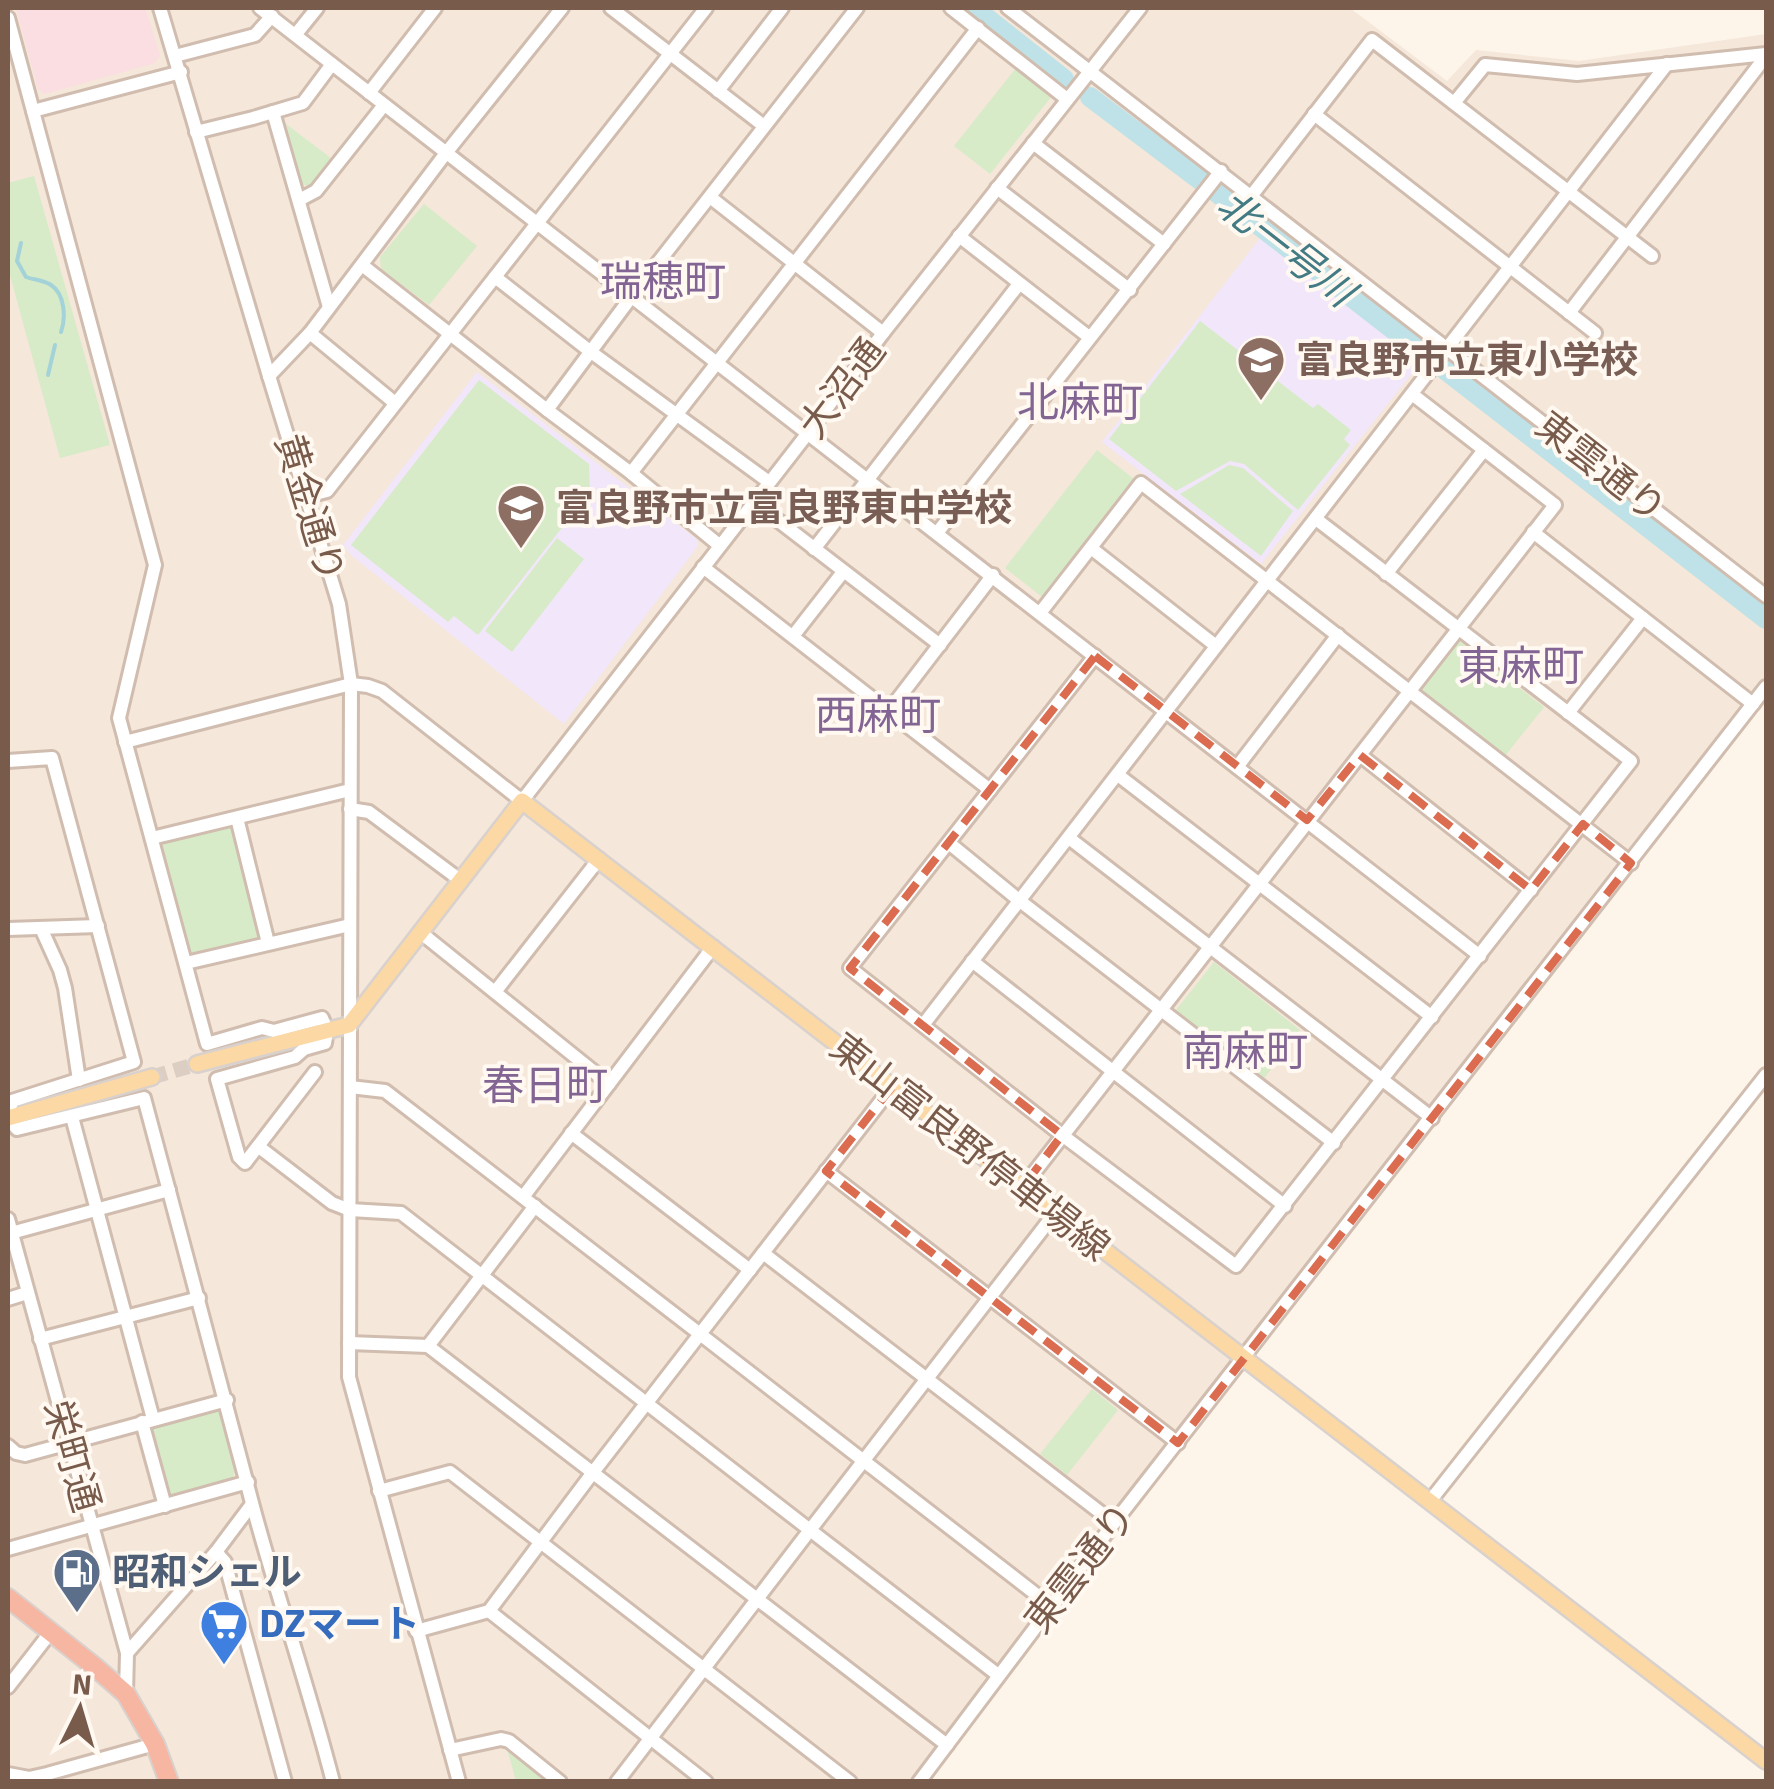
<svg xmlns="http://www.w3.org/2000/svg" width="1774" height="1789" font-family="Signika,'Noto Sans JP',sans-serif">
<rect width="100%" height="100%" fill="#fdf5ea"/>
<polygon fill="#f5e7d9" points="8,8 1350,8 1447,81 1476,50 1579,61 1766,34 1766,698 922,1781 8,1782"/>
<g fill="#f2e7fa">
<polygon points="1260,238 1421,362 1261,564 1102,442"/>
<polygon points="477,372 698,540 698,546 564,724 352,556 343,545"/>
</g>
<polygon fill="#fbdee2" points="16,8 145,8 160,55 155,63 45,94 38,89"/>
<g fill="#d7ebc8">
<polygon points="1016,68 1052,96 990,174 954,146"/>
<polygon points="286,124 332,159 313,187 301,184"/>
<polygon points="34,176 110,445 60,458 8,268 8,183"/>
<polygon points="424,204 477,246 429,305 381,269 380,257"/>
<polygon points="1200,321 1313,408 1318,404 1351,430 1344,439 1350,445 1298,510 1244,464 1230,461 1176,491 1109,439"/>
<polygon points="479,380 589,464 590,492 478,635 454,616 448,622 351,545"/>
<polygon points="1097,450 1134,479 1042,597 1005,568"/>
<polygon points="1229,465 1243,468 1293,511 1261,556 1180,494"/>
<polygon points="557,538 584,559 512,652 485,631"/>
<polygon points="1458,640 1544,707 1505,756 1419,688"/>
<polygon points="231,825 260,939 190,956 160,843"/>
<polygon points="1214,962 1300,1030 1263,1080 1176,1010"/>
<polygon points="1092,1389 1118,1410 1067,1475 1040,1454"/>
<polygon points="223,1406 239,1465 232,1478 167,1498 148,1426"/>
<polygon points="507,1749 551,1781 516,1781"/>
</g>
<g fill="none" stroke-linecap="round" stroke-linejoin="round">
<g stroke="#a4d2d9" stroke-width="4">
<path d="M21,243L17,261L26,277C34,280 44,280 51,285C65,294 66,318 61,332"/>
<polyline points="48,375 55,345"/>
</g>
<g stroke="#bee2e7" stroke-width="20">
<polyline points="974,8 1064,79"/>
<polyline points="1090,97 1216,192 1766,619"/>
</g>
<polyline stroke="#dccec2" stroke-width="15" stroke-dasharray="15 8" stroke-linecap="butt" points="152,1077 197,1064"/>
<g stroke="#d0bdaf" stroke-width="18">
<g id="minor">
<polyline points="160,8 269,376 339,604 351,684 349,1377 459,1782"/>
<polyline points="260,8 1480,956"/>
<polyline points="611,8 764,126"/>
<polyline points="951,8 1067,99"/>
<polyline points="1008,8 1766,596"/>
<polyline points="8,18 155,565 119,718 207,1044 262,1028 274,1031 322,1018 327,1030 325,1043 304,1049 295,1057 217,1079 239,1157 245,1163 315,1072"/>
<polyline points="296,34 317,8"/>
<polyline points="175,56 255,35 272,16"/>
<polyline points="718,91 782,8"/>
<polyline points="369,93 435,8"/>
<polyline points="1454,103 1485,65 1577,74 1766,54"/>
<polyline points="33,111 181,72"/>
<polyline points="273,112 329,307"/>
<polyline points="1314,114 1595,333"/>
<polyline points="196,132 253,118 303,103 332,64"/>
<polyline points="1033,143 1164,244"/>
<polyline points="997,188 1130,290"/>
<polyline points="1252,195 1372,40 1652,256"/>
<polyline points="710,197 883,333"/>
<polyline points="299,200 316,191 384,105"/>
<polyline points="959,236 1089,337"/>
<polyline points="362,265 547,410 631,473 719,545"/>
<polyline points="495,277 591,352 769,482"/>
<polyline points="1569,313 1766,56"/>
<polyline points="310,333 395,403"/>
<polyline points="269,376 310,333 446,153 562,8"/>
<polyline points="547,410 632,296 857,8"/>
<polyline points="631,473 978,28"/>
<polyline points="307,496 327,491 706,8"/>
<polyline points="754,502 940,645"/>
<polyline points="1533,532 1753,704"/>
<path d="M937,533C1031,412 1127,292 1221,171"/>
<polyline points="1091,548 1216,646"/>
<polyline points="814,549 1019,284"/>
<polyline points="703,567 990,790"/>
<polyline points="1386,574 1484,450"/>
<polyline points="1040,613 1141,483 1631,863"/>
<polyline points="793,636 843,572"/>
<polyline points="1095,656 850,968 1062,1135 1236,1266 1631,761 1316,519"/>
<polyline points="888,712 993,575"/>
<polyline points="1568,713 1643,618"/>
<polyline points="125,742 351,684 368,686 382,691 522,801 808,433 883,333 1140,8"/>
<polyline points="1360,755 1531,890"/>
<polyline points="8,761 52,758 134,1062 12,1101 8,1117"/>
<polyline points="1237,767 1338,635"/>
<polyline points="1118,775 1432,1017"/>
<polyline points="350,809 369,812 460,880"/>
<polyline points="237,818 268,943"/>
<polyline points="152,838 350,790"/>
<polyline points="1069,838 1432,1118"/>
<polyline points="949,843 1020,901 1334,1143"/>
<polyline points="41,928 60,970 65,988 79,1080"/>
<polyline points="8,929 98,926"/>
<polyline points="420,932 609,1084"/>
<polyline points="972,961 1285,1206"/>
<polyline points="186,963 350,925"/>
<polyline points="495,992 599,859"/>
<polyline points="923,1025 1667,64"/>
<polyline points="350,1087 385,1091 700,1334 594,1471 489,1611 416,1631"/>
<polyline points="892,1087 700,1334 1051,1606"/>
<polyline points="72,1117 153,1419"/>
<path d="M8,1118L17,1129L144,1098C180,1233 217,1368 252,1503C277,1597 309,1688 333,1782"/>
<polyline points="571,1133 750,1270"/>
<polyline points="259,1147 332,1203 350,1210 401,1213 810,1530 617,1782"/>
<polyline points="826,1171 1178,1443"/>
<polyline points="1022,1188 1555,505 1412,394"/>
<polyline points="523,1197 713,947"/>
<polyline points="8,1219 127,1653 126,1694"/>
<polyline points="11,1233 169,1190"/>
<polyline points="763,1253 1114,1523"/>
<polyline points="8,1299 27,1293"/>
<polyline points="40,1339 199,1298"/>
<polyline points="349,1343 428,1346 947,1745"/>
<polyline points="428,1346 535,1206"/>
<polyline points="142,1422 165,1506"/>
<polyline points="8,1446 16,1453 25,1455 227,1400"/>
<polyline points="379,1491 450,1472 850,1782"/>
<polyline points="1430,1501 1766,1075"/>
<polyline points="8,1549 248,1482"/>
<polyline points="216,1552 225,1562 285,1782"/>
<polyline points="489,1611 706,1782"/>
<polyline points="127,1653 216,1552 252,1504"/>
<polyline points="998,1675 810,1530 1055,1213"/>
<polyline points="8,1687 50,1633"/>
<polyline points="450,1750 501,1739 509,1741 560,1782"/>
<polyline points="8,1774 29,1778 47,1774 155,1744"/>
<polyline points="919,1782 1114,1523 1766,687"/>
</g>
</g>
<g stroke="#d9d1cd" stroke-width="20">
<g id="major">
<polyline points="197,1064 349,1025 522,801 1766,1761"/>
<polyline points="8,1118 152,1077"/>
</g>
</g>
<g stroke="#d9d1cd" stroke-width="22">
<polyline id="highway" points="8,1598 95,1667 126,1694 155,1744 169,1782"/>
</g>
<use href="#minor" stroke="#fff" stroke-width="12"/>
<use href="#major" stroke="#fbd8a4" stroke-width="15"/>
<use href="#highway" stroke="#f7b6a2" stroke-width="18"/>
</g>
<path fill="none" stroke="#db6c50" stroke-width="8" stroke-dasharray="20 12" stroke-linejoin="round" d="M1095,656L1307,820L1360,755L1531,890L1583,824L1631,863L1178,1443L826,1171L892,1087L1022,1188L1062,1135L850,968Z"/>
<defs>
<g id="school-pin" transform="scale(2.5)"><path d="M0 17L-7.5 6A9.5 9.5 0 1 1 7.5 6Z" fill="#8d6e63" stroke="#fff9f1"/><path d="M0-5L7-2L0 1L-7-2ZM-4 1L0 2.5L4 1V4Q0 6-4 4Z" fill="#fff"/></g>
<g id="fuel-pin" transform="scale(2.5)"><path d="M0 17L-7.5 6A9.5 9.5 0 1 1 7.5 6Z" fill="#5c6f8a" stroke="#fff9f1"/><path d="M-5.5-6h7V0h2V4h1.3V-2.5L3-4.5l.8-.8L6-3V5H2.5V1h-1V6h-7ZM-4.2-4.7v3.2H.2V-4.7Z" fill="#fff"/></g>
<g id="supermarket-pin" transform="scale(2.5)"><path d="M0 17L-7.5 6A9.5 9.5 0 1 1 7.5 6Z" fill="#3f7fe0" stroke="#fff9f1"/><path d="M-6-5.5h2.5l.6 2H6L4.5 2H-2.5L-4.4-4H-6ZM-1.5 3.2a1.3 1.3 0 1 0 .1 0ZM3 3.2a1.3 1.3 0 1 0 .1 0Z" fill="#fff"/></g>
</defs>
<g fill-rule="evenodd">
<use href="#school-pin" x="1261" y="360"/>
<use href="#school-pin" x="521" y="508"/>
<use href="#fuel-pin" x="77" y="1572"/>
<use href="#supermarket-pin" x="224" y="1624"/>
</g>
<g text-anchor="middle" stroke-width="8" stroke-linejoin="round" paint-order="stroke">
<g font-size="38" font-weight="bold" fill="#785e54" stroke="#fff9f1" text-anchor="start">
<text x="1296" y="373">富良野市立東小学校</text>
<text x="556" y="521">富良野市立富良野東中学校</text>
</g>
<g font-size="38" fill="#795b4c" stroke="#fff9f1">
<text transform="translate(842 388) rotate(-53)" y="13">大沼通</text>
<text transform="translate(1601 467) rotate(38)" y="13">東雲通り</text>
<text transform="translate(310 508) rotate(73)" y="13">黄金通り</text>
<text transform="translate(970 1147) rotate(38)" y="13">東山富良野停車場線</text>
<text transform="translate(72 1456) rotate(74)" y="13">栄町通</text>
<text transform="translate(1080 1568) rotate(-52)" y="13">東雲通り</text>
</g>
<g font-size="38" font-weight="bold" fill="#4e5e75" stroke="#fff9f1" text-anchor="start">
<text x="112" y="1585">昭和シェル</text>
</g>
<g font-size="38" font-weight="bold" fill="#366cbe" stroke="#fff9f1" text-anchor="start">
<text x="259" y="1637">DZマート</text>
</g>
<g font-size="40" font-style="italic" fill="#437b85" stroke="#fff9f1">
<text transform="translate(1286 248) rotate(38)" y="14">北一号川</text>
</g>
<g font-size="42" fill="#836594" stroke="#fff9f1">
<text x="663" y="296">瑞穂町</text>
<text x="1080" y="417">北麻町</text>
<text x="1521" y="681">東麻町</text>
<text x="878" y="730">西麻町</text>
<text x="1245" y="1066">南麻町</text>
<text x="545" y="1100">春日町</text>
</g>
</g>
<rect width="1774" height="1789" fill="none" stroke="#795b4c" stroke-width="20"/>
<g transform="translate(80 1709) rotate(5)" stroke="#fff9f1" stroke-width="8" paint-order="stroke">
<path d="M0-8L18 38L0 25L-18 38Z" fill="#795b4c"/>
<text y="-15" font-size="28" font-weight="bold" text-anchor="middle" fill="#795b4c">N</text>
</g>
</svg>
